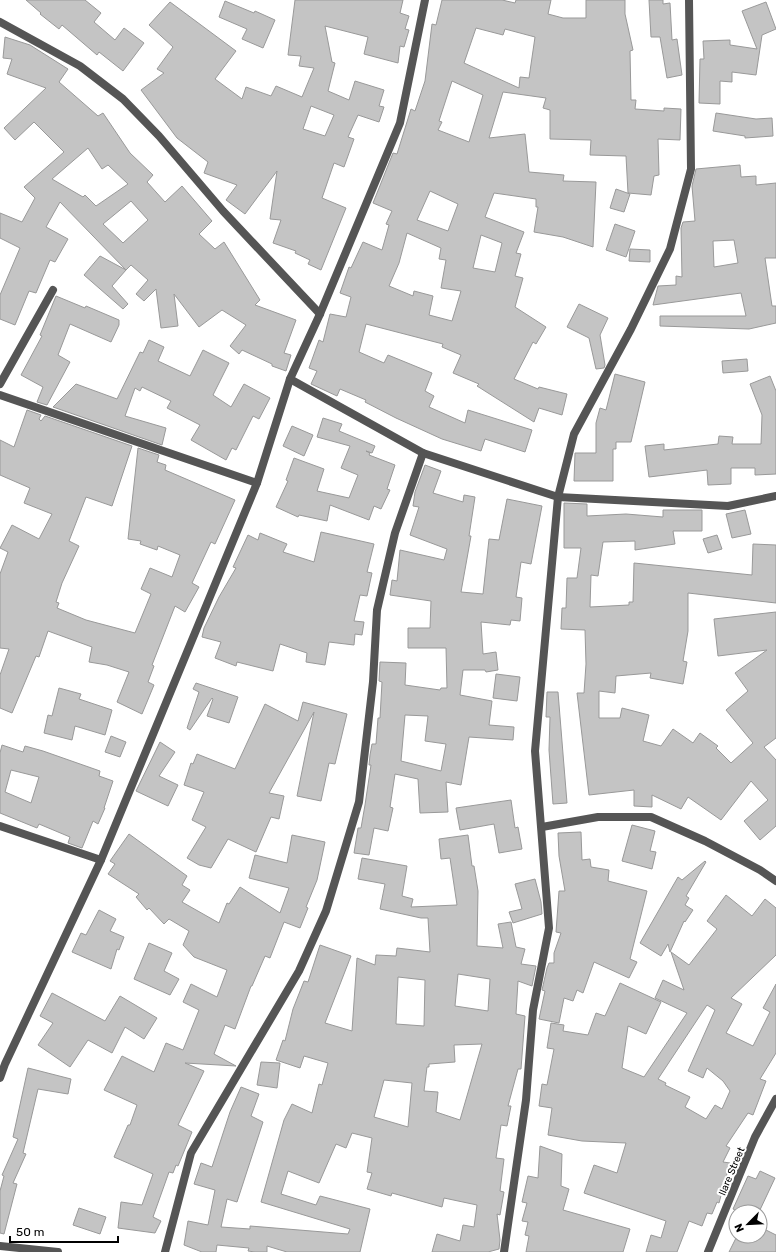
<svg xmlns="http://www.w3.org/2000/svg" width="776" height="1252" font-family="Rubik,sans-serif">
<rect width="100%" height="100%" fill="#fff"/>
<g fill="#c4c4c4" stroke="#999" fill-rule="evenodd">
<polygon points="26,0 85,0 101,13 94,22 115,40 124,28 144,43 123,71 99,52 97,55 62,25 59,29 40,14 41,13"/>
<path d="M295,0H403L400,13L409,16L405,29L409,30L404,47L400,46L398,63L364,54L368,37L325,26L332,62L335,63L328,91L349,100L355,81L384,90L379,106L384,107L379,122L358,115L348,137L354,139L344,167L334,163L322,198L346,208L321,270L308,264L310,260L295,253L296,251L273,243L281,220L270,219L277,171L245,214L226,200L237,185L204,173L208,162L177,138L141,90L164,73L157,69L173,47L149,25L170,2L236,51L215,79L242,99L246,87L271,96L276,86L302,97L314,68L299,66L301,56L288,55ZM311,106L334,115L325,136L303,129Z"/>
<path d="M442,0H502L515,3L516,0H551L548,14L563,18H586V0H625V14L633,50L630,51L631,100H636L635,109L664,111V108L681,109L680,140L658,139L659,175L654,176L651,195L628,193L626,156L590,155L591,140L550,139V110L543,108L546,98L503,92L489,138L525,134L529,172L564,175L563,181L596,182L593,247L563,237L534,232L538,207H536V199L494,193L485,217L524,232L516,253L521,254L515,276L523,278L515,307L546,327L536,344L533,342L514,379L538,389L539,387L567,394L562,415L539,408L534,422L477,386L479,384L453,373L461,355L442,347L443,344L366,324L359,352L384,363L388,355L432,373L425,391L434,396L429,407L465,423L468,410L532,430L525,452L485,439L481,451L442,439L396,418L365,402L366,400L340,389L337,396L311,384L317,371L309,368L319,340L323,342L330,314L346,317L351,297L340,293L349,267L351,268L363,242L382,250L389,225L386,224L392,211L373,203L393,153L397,154L411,109L415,111L425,81L432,24L436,25ZM476,28L503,35L505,29L535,37L529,78L520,77L519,88L464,63ZM452,81L483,95L469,142L438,130L442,122L439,121ZM430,191L458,204L448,231L417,220ZM407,233L441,248L439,259L446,260L441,288L461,291L452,321L429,315L433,296L414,291L413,296L389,286L399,263ZM481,235L502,243L495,272L473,268Z"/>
<polygon points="649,0 663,0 663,4 670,3 672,40 677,39 682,75 667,78 660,37 651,37"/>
<polygon points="225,1 254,13 255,11 275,20 263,48 242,39 247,29 219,17"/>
<polygon points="766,2 776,29 762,35 756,75 732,72 732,82 720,81 720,104 699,103 700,59 704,59 703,41 730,40 730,45 757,49 742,11"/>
<path d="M5,37L30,45L68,69L59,82L98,116L103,113L130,153L153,175L147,182L165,202L182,186L212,221L199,234L215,249L224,242L260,300L255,305L296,320L284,353L291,355L286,371L272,366V364L242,350L239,354L230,346L246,325L222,310L199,327L174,294L178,326L161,328L156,289L144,301L136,294L148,280L131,265L126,270L60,202L46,227L68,239L55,262L50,260L36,293L29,291L15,325L0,319V295L20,248L0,238V213L22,222L35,198L24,187L64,152L34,122L15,140L4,128L46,88L7,74L12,59L3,58ZM88,148L102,169L108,165L128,184L96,206L85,195L83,197L52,179ZM131,201L148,220L123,243L103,224Z"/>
<polygon points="716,113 756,119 772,118 773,136 745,138 745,136 713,131"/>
<path d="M740,165L741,177L756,176V185L776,183V258H765L772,306H776V323L749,329L660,326V316H746L741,293L653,305L658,286L676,285V276L682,277L681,228L683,222L695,221L692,186L696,169ZM734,240L738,263L714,267L713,241Z"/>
<polygon points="616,189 630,194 624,212 610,208"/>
<polygon points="615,224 635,231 626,257 606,250"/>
<polygon points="630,249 650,250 650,262 629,261"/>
<polygon points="100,256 126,270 112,286 128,304 123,309 84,275"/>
<polygon points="56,296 85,308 86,306 119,320 119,325 111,342 70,324 58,355 70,362 47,405 37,402 43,387 21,375 42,336 40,335"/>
<polygon points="579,304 608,318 600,335 605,365 604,368 596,369 589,338 567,327"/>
<polygon points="149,340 164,347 158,361 190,376 203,350 229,363 213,395 231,407 244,384 270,398 259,419 253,416 236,450 232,448 226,460 191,440 200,425 167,408 171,401 142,387 140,391 135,388 125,416 166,428 162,445 53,407 76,384 117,399 140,352 143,353"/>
<polygon points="747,359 748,371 723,373 722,361"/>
<polygon points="615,374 645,382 631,442 616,442 616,449 613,449 613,481 574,481 575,453 596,453 596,423 600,408 606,410"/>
<polygon points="770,376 776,391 776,474 755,475 755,468 731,468 731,484 708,485 707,470 649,477 645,446 664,444 664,450 718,444 719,436 733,437 732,444 761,444 762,415 750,384"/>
<polygon points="27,410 41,415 39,419 41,421 45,416 132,446 112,506 86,497 69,541 79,546 62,583 56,602 59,603 57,608 86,620 135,633 151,594 141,589 150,568 172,577 180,555 158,546 157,550 140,544 141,541 128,539 138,448 159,455 157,462 166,465 165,470 235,500 215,544 211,542 192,583 199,587 185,612 175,606 152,665 154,666 148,682 154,685 142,714 117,702 129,672 107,665 89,662 92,647 48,631 39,657 36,656 12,713 0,708 0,675 9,649 0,648 0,574 8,552 0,548 12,525 39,539 52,514 24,503 30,488 0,475 0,440 14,447"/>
<polygon points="323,418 342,424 339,431 375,446 372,453 366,451 370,453 369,455 395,465 387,489 390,490 381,509 374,506 369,520 330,505 327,521 299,515 298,517 276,507 288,481 286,480 294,458 324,469 317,491 349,498 358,475 341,468 350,446 317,437"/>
<polygon points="292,426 313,435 304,456 283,446"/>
<path d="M425,465L441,471L433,493L463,502L464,495L475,497L469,536H471L461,592L483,594L489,539L499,540L507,499L542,506L531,564L521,562L516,597L522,598L520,621L511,620L510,625L481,622L483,654L496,652L498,670L486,672L485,670H463L460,695L492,701L489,725L514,727L513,740L469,737L461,785L446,782L448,812L420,813L418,779L395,774L390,807L393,808L388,831L374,828L369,855L354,853L358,828H361L365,805L371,765H369L370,755L372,744H376L378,718H380L382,682L379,681L380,662L406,663L405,685L440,690L441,688H447L446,648H408V628H430L431,601L390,595L392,580L397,581L400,550L444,560L447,549L410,535L419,507L413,506L415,492ZM405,715L428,716L425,741L446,744L441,771L401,761Z"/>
<polygon points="564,503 587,504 587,516 626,514 663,517 663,510 702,510 702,531 673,531 675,544 635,550 635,541 603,542 598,576 591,575 590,607 629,605 629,602 633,602 634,563 752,575 753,544 776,545 776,603 688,593 688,631 683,661 687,662 683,684 650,678 651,673 616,676 615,693 599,691 599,718 620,718 622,708 649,715 643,741 661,746 673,729 693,743 700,733 718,746 716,748 731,763 753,743 726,710 748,691 735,673 767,650 718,656 714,619 776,612 776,738 764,747 776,760 776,826 760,840 744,821 768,800 751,781 721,820 688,797 681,809 652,795 652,807 634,806 634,790 589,795 577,693 584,693 586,664 585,630 561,629 562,608 566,608 567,578 577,578 581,548 564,548"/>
<polygon points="745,510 751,534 732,538 726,514"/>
<polygon points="321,532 374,544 367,572 372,573 367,596 360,595 354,621 364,622 362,635 355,634 354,645 329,642 325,665 306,662 307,653 280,644 273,671 237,662 236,666 215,658 221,642 202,637 204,628 219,597 236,568 233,567 248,535 258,540 260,533 287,544 283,552 314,562"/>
<polygon points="717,535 722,549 708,553 703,539"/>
<polygon points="496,674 520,677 517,701 493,698"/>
<polygon points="196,683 238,697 229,723 207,716 213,699 212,698 190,730 187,728 199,692 193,689"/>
<polygon points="59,688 81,694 79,699 112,710 105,735 75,726 72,740 44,733 48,715 52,716"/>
<polygon points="547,692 558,692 567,803 553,804 549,750 550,717 546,717"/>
<polygon points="303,702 347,714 335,764 329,763 321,801 297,796 314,712 269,793 284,796 279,819 271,817 256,852 228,839 211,868 199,865 187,858 206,827 192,820 204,792 184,785 191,763 193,764 197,754 235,769 265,704 298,721"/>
<polygon points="111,736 126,742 120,757 105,752"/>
<polygon points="160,742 175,752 159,776 178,785 168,806 136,791"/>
<path d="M2,745L23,752L25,746L43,751L100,771L99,776L113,781L104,808H105L98,824L93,821L82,848L68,843L70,837L39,824L37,828L0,813V753ZM11,770L39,777L31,803L5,792Z"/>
<polygon points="511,800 515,828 518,827 522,849 499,853 494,824 460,830 456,808"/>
<polygon points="632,825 655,831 650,851 656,852 652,869 622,861"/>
<polygon points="581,832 582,860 590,859 591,867 609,870 608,881 647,891 630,959 637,962 629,978 594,962 583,993 577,990 573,1001 564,998 559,1023 539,1019 545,991 542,990 547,968 549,963 554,963 554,953 561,933 556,932 559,891 565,891 559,856 558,833"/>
<polygon points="129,834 187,876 182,885 190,890 182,902 219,923 227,903 229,904 240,887 280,913 289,888 249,878 255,855 287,863 292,835 325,842 317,880 306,907 308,908 300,928 284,922 270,958 265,956 252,986 251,986 235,1029 225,1025 214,1054 236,1066 185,1063 204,1071 178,1125 192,1132 178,1166 176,1165 173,1173 169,1172 153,1217 161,1221 155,1233 118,1228 121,1202 142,1205 153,1174 114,1157 128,1125 130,1125 137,1105 104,1090 122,1056 154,1072 166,1043 183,1050 199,1010 183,1002 191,984 217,997 227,970 194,957 183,945 189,931 169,919 164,924 149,908 147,910 136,897 139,894 108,874 115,864 110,861"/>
<path d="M468,835L472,866H474L478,891L477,946L503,948L498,924L511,922L516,947L525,949L521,964L536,966L532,986L518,981L516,1014L525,1016L521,1069H518L508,1106H511L507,1126L501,1125L496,1158L504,1159L500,1191L504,1192L500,1215L497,1214L500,1240L499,1249L488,1252H432L437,1234L460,1241L463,1225L474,1227L477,1205L444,1198L442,1207L392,1193L391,1196L367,1189L372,1173L367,1172L372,1138L352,1133L346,1148L336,1144L319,1183L288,1171L281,1194L316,1205L320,1196L370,1209L360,1252H287L267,1246V1252H255L248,1251L249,1248L217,1245L216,1252H202L184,1245L188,1221L208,1225L215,1190L194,1184L201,1163L212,1167L230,1112L241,1087L259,1094L251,1116L263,1122L237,1202L227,1199L221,1227L250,1229V1226L348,1234L350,1229L261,1202L284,1120L292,1104L312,1113L319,1084L322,1085L328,1063L304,1056L300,1068L276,1060L283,1040L285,1041L293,1009L304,981L308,982L320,945L351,956L325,1023L352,1031L357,958L375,965L376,955L396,956L397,948L430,952L428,918H421L380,909L385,884L358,879L362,858L407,866L402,896L413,899L411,907L457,905L450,858L441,859L439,839ZM458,974L490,979L488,1011L455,1006ZM398,977L425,980L424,1026L396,1024ZM482,1044L460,1120L436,1112L438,1092L424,1091L427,1067H429V1064L455,1062L454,1045ZM384,1080L412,1083L408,1127L374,1117Z"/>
<polygon points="705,861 706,862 686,896 689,898 685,905 693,910 685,922 684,921 670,952 668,944 661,956 640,943 678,877 682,880"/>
<polygon points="535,879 541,902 542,914 513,923 509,912 522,909 515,884"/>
<path d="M726,895L752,916L765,899L776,908V955L731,998L742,1004L726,1033L753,1046L770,1012L763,1008L776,984V1053L760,1079L766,1081L753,1115L748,1113L726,1146L730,1148L723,1162L730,1163L719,1203L717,1202L712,1214L707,1213L702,1226L689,1221L677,1252H646L651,1235L661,1238L666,1221L584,1193L594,1165L617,1173L626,1143L582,1141L548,1135L552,1108L539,1106L542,1084L547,1085L554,1049L547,1048L551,1023L564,1025L563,1031L588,1035L596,1013L605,1016L620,983L661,1002L646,1034L628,1026L622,1068L644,1077L687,1013L655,998L663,980L684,990L671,952L689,965L717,929L707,921ZM707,1005L715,1010L688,1071L703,1078L707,1068L723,1081L730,1091L722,1109L715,1105L706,1119L685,1107L690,1097L665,1085L666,1083L658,1079Z"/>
<polygon points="99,910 116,919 110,931 124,937 119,950 117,949 111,969 72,952 81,933 86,935"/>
<polygon points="149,943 172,953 164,971 179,979 170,995 134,979"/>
<polygon points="52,993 105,1021 120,996 157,1018 144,1039 125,1027 112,1053 88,1040 70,1067 38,1045 53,1023 40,1016"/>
<polygon points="261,1062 280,1063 277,1088 257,1085"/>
<polygon points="28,1068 71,1079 68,1094 38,1089 23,1153 26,1154 13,1183 17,1184 4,1234 0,1233 0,1191 4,1176 2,1175 18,1139 13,1137"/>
<polygon points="540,1146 562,1154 561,1186 569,1189 563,1210 630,1229 623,1252 526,1252 529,1236 525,1235 528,1222 522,1221 527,1203 522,1202 528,1176 538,1178"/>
<polygon points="760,1171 775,1178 759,1212 739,1212 733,1209 748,1176 756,1179"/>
<polygon points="79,1208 106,1217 100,1234 73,1225"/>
<polygon points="760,1227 776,1235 776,1252 729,1252 737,1236 760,1236"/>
</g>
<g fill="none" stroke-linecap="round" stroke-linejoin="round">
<g stroke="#555" stroke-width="8">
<polyline points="0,22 80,66 123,99 159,136 223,211 320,314"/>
<polyline points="290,379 423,453 558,497 728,506 776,496"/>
<polyline points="0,384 53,290"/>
<polyline points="0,395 257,483"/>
<polyline points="0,826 101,860"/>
<polyline points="542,827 598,817 651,817 705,841 760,870 776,881"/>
<polyline points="0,1078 5,1064 101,860 257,483 290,379 320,314 400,123 425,0"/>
<polyline points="0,1246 58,1252"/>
<polyline points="165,1252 191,1153 299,971 326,911 359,802 373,682 377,610 395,533 423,453"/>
<polyline points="504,1252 526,1100 533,1010 549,928 535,751 558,497 574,434 631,329 670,249 691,169 689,0"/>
<polyline points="708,1252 755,1137 776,1099"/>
</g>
</g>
<g text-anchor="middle" stroke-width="4" stroke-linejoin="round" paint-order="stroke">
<g font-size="10" fill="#000" stroke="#fff">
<text transform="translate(731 1171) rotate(-67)" y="4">Ilare Street</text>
</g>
</g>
<g transform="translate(748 1224) rotate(246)"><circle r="19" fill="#ffffff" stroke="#999999"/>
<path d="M0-3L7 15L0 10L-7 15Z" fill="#000000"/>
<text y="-6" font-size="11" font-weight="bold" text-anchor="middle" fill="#000000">N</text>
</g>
<path d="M10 1236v6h108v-6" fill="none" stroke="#000000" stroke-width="2"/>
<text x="16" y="1236" font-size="12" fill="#000000" stroke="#ffffff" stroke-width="3" paint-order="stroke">50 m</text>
</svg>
